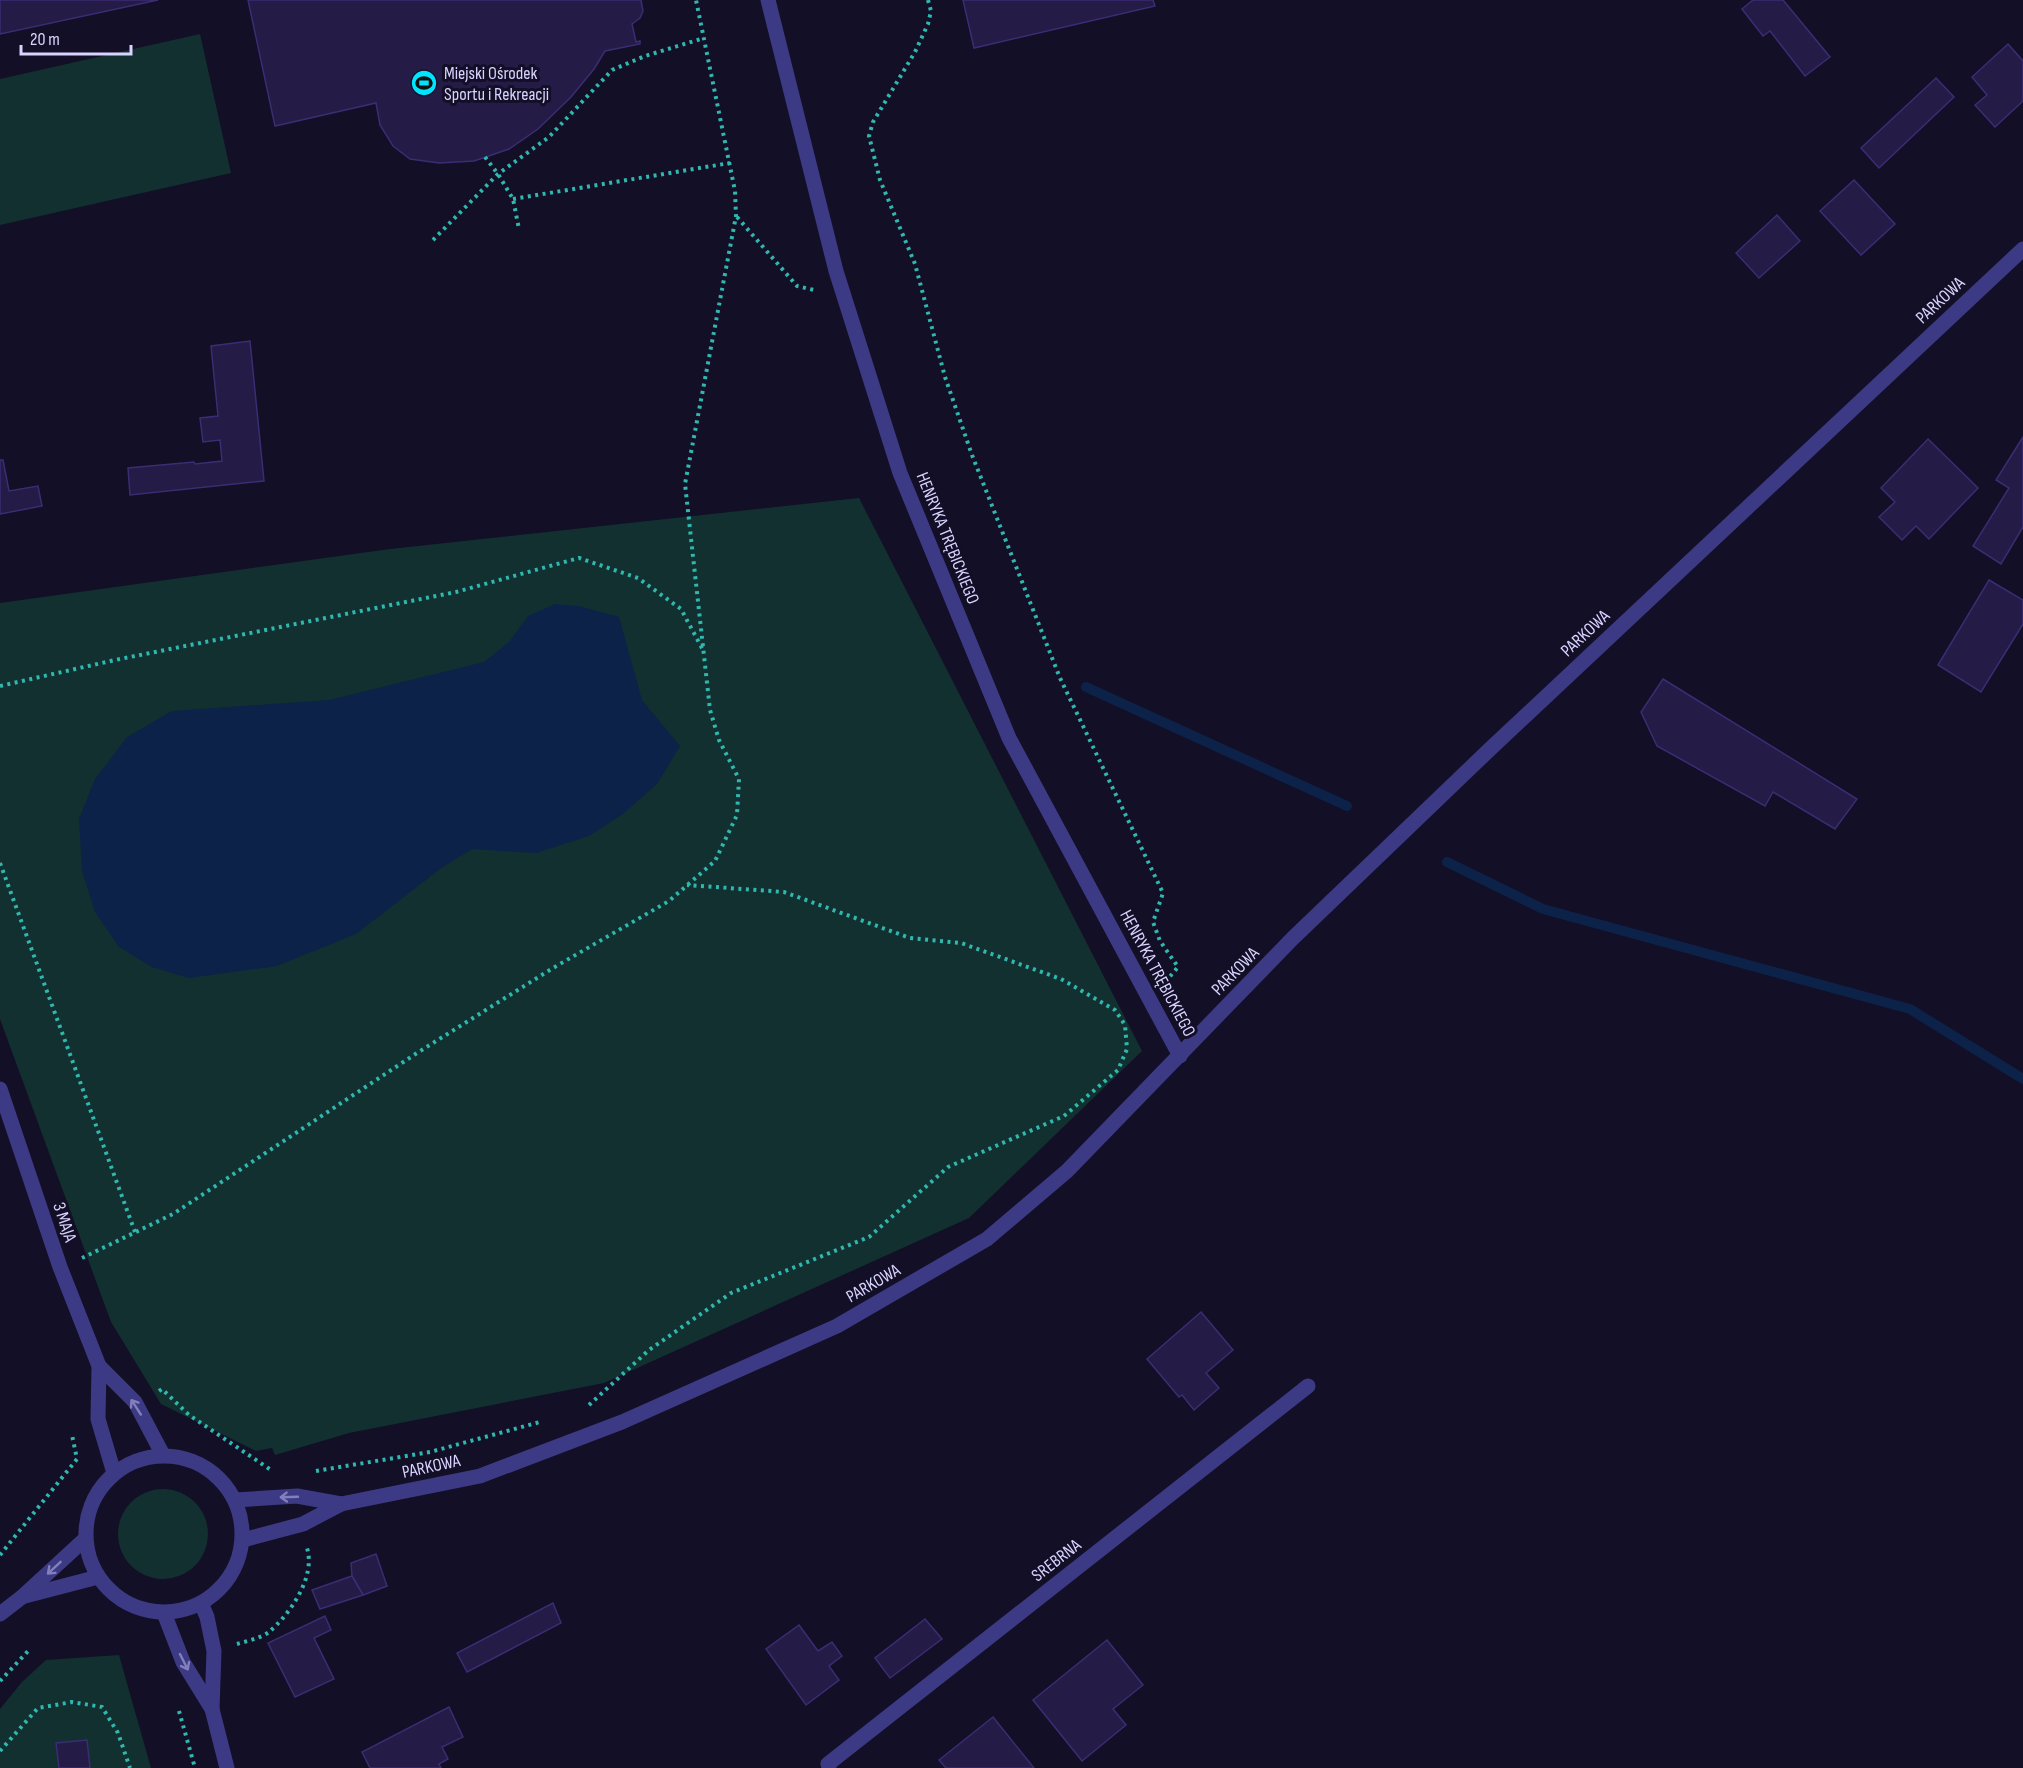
<svg xmlns="http://www.w3.org/2000/svg" width="2023" height="1768" font-family="'Sofia Sans Condensed',sans-serif">
<rect width="100%" height="100%" fill="#130f26"/>
<g fill="#12302f">
<polygon points="200,34 231,173 0,225 0,79"/>
<polygon points="859,498 1142,1051 969,1218 604,1383 349,1433 275,1455 272,1448 256,1451 161,1404 111,1322 0,1019 0,603 390,549"/>
<circle cx="163" cy="1534" r="45"/>
<polygon points="119,1655 151,1768 0,1768 0,1709 22,1682 46,1660"/>
</g>
<polygon fill="#0c2248" points="555,604 579,606 619,617 642,700 680,746 657,784 623,814 589,836 536,853 472,849 440,869 356,934 277,966 189,978 152,967 119,947 95,912 82,871 79,819 95,779 127,737 172,711 329,700 484,662 509,642 528,616"/>
<g fill="none" stroke-linecap="round" stroke-linejoin="round">
<g stroke="#0c2248" stroke-width="10">
<polyline points="1086,687 1347,806"/>
<polyline points="1447,862 1543,909 1910,1009 2023,1079"/>
</g>
</g>
<g fill="#241b47" stroke="#3b2d73" stroke-width="1.5">
<polygon points="0,0 158,0 0,34"/>
<polygon points="248,0 641,0 643,11 640,18 632,24 636,42 640,41 640,44 605,51 594,69 571,97 538,129 509,149 474,161 439,163 410,159 393,146 380,125 376,103 275,126"/>
<polygon points="963,0 1153,0 1155,6 974,48"/>
<polygon points="1753,0 1783,0 1830,57 1805,76 1770,31 1763,36 1742,9"/>
<polygon points="2008,44 2023,61 2023,101 1995,127 1975,105 1987,95 1972,77"/>
<polygon points="1936,78 1954,97 1879,168 1861,148"/>
<polygon points="1854,180 1895,224 1861,255 1820,211"/>
<polygon points="1777,215 1800,241 1759,278 1736,253"/>
<polygon points="250,341 264,481 130,495 128,468 194,462 195,464 222,461 220,440 203,442 200,418 218,416 211,346"/>
<polygon points="2023,437 2023,527 2001,564 1973,546 2009,488 1996,480"/>
<polygon points="1928,439 1978,488 1929,539 1916,526 1902,540 1879,517 1895,502 1881,488"/>
<polygon points="0,460 3,460 9,491 38,486 42,506 0,514"/>
<polygon points="1989,580 2023,600 2023,624 1981,692 1938,665"/>
<polygon points="1663,679 1857,799 1835,829 1773,792 1765,806 1657,746 1641,712"/>
<polygon points="1201,1312 1233,1350 1206,1373 1219,1388 1194,1410 1182,1395 1179,1397 1147,1359"/>
<polygon points="376,1554 387,1586 363,1595 352,1576 351,1563"/>
<polygon points="352,1576 363,1595 320,1609 312,1590"/>
<polygon points="553,1603 561,1623 467,1672 457,1653"/>
<polygon points="325,1616 331,1630 314,1638 334,1679 295,1697 268,1643"/>
<polygon points="925,1619 942,1639 890,1678 875,1658"/>
<polygon points="799,1625 818,1651 832,1642 842,1656 829,1666 839,1680 806,1705 766,1649"/>
<polygon points="1107,1640 1143,1685 1113,1709 1126,1725 1082,1761 1033,1700"/>
<polygon points="449,1707 463,1737 442,1747 448,1759 439,1764 441,1768 370,1768 362,1752"/>
<polygon points="993,1717 1034,1768 946,1768 939,1760"/>
<polygon points="87,1740 90,1768 59,1768 56,1743"/>
</g>
<g fill="none" stroke-linecap="round" stroke-linejoin="round">
<g stroke="#2fb8b0" stroke-width="4" stroke-dasharray="3 4.5" stroke-linecap="butt">
<polyline points="928,0 931,11 928,24 915,52 873,122 869,136 880,180 915,264 945,377 972,455 1060,678 1163,893 1153,922 1160,941 1178,967 1167,980"/>
<polyline points="485,157 498,174 513,199 519,229"/>
<polyline points="513,199 730,163"/>
<polyline points="737,217 797,286 814,290"/>
<polyline points="433,240 498,174 549,137 612,70 645,56 704,38"/>
<polyline points="0,686 115,660 456,592 579,558 638,578 681,609 703,650"/>
<polyline points="0,863 135,1232"/>
<polyline points="82,1258 173,1214 417,1053 553,968 669,901 715,861 737,815 739,779 719,740 710,710 685,484 736,216 735,191 696,0"/>
<polyline points="159,1391 162,1389 189,1415 271,1470"/>
<polyline points="589,1405 649,1350 731,1293 869,1237 948,1167 1064,1116 1118,1070 1127,1049 1125,1025 1115,1010 1061,979 961,943 910,938 784,892 687,885"/>
<polyline points="316,1471 430,1452 540,1422"/>
<polyline points="0,1555 77,1459 72,1435"/>
<path d="M237,1644C247,1641 261,1638 269,1632C290,1614 316,1577 307,1548"/>
<polyline points="0,1681 30,1649"/>
<polyline points="179,1711 195,1768"/>
<polyline points="0,1751 38,1708 72,1702 102,1707 118,1733 130,1768"/>
</g>
<g stroke="#3d3a85" stroke-width="15">
<polyline points="768,0 836,271 900,473 1009,738 1180,1056"/>
<polyline points="0,1089 60,1267 99,1366 98,1419 114,1473"/>
<polyline points="99,1366 135,1402 163,1455"/>
<circle cx="164" cy="1534" r="78"/>
<polyline points="235,1500 297,1496 341,1504"/>
<polyline points="243,1540 303,1524 341,1504 480,1476 622,1422 837,1326 987,1239 1067,1171 1292,939 1489,750 2023,249"/>
<polyline points="25,1596 98,1577"/>
<polyline points="201,1603 207,1617 214,1651 212,1709 227,1768"/>
<polyline points="164,1613 183,1662 212,1709"/>
<polyline points="0,1614 22,1597 85,1539"/>
<polyline points="829,1768 828,1764 1308,1386"/>
</g>
</g>
<defs><path id="oneway-shaft" d="M-6 0H5M1.5-3L5.5 0L1.5 3" fill="none" stroke-width="1.6" stroke-linecap="round" stroke-linejoin="round" transform="scale(1.5)"/></defs>
<g stroke="#837fbc">
<use href="#oneway-shaft" transform="translate(136 1407) rotate(-123)"/>
<use href="#oneway-shaft" transform="translate(289 1497) rotate(178)"/>
<use href="#oneway-shaft" transform="translate(54 1568) rotate(137)"/>
<use href="#oneway-shaft" transform="translate(184 1662) rotate(63)"/>
</g>
<defs>
<g id="stadium-disc" transform="scale(1.35)"><circle r="9.5" fill="#00e5ff" stroke="#130f26"/><path d="M0-5a6.5 5 0 1 0 0 10a6.5 5 0 1 0 0-10ZM-3.5-1.8h7v3.6h-7Z" fill="#111"/></g>
</defs>
<g fill-rule="evenodd">
<use href="#stadium-disc" x="424" y="83"/>
</g>
<g text-anchor="middle" stroke-width="6" stroke-linejoin="round" paint-order="stroke">
<g font-size="18" fill="#d9d4ff" stroke="#130f26" text-anchor="start">
<text x="444" y="79">Miejski Ośrodek<tspan x="444" dy="21">Sportu i Rekreacji</tspan></text>
</g>
<g font-size="18" fill="#d9d4ff" stroke="#130f26">
<text transform="translate(1940 300) rotate(-43)" y="6">PARKOWA</text>
<text transform="translate(948 538) rotate(68)" y="6">HENRYKA TRĘBICKIEGO</text>
<text transform="translate(1585 633) rotate(-43)" y="6">PARKOWA</text>
<text transform="translate(1235 971) rotate(-46)" y="6">PARKOWA</text>
<text transform="translate(1158 973) rotate(62)" y="6">HENRYKA TRĘBICKIEGO</text>
<text transform="translate(65 1222) rotate(72)" y="6">3 MAJA</text>
<text transform="translate(873 1283) rotate(-30)" y="6">PARKOWA</text>
<text transform="translate(431 1466) rotate(-12)" y="6">PARKOWA</text>
<text transform="translate(1056 1560) rotate(-38)" y="6">SREBRNA</text>
</g>
</g>
<path d="M21 45v9h110v-9" fill="none" stroke="#d9d4ff" stroke-width="3"/>
<text x="30" y="45" font-size="18" fill="#d9d4ff" stroke="#130f26" stroke-width="4.5" paint-order="stroke">20 m</text>
</svg>
